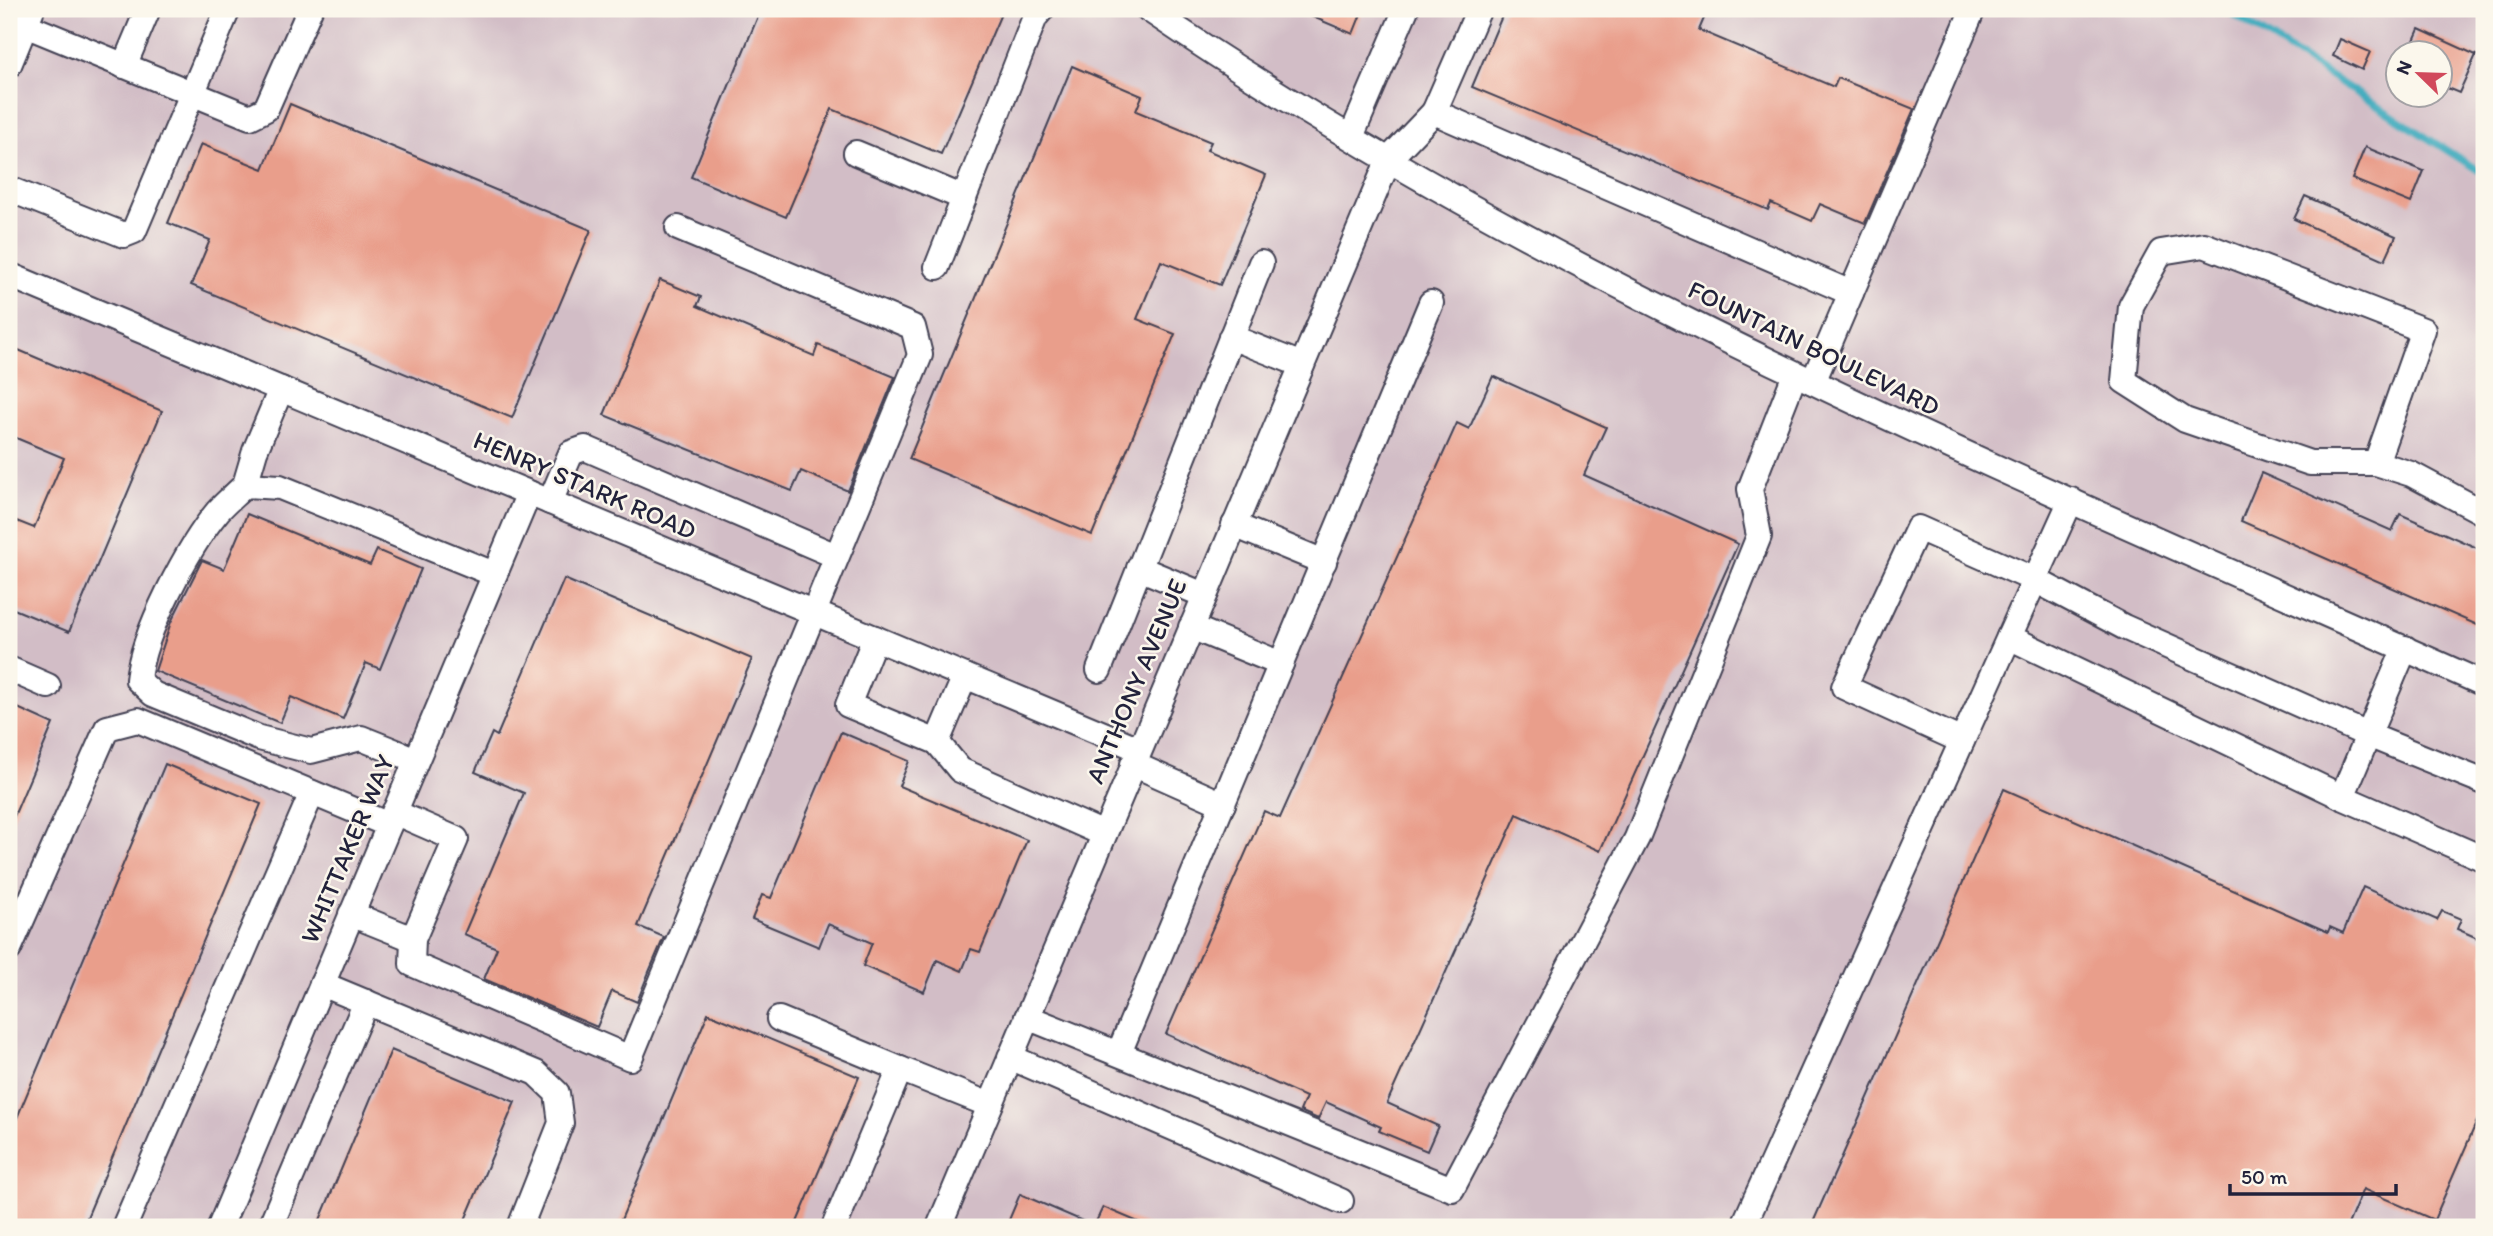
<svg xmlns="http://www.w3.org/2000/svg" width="2493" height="1236" font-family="Itim,sans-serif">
<rect width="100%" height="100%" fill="#fbf7ec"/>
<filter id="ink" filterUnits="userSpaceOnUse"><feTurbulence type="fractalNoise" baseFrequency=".0143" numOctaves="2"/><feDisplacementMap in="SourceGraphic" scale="14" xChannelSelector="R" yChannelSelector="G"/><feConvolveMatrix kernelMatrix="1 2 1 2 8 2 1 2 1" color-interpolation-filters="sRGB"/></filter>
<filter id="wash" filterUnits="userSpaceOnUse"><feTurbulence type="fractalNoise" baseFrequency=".00686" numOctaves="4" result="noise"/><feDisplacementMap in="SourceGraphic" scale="28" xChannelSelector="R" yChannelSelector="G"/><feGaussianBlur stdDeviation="1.57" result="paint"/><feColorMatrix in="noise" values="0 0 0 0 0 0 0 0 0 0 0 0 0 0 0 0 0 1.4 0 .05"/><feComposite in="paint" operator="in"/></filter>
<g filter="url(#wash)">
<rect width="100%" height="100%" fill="#f4e9d2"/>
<path fill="#d2bdc6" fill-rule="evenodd" d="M9,9H2484V1227H9ZM2398,52H2440V94H2398Z"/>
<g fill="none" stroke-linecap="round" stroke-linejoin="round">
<polyline stroke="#3fabbe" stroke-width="7" points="2225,9 2484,174"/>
</g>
<g id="blocks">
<g fill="#e99e8b">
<polygon points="761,9 1003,9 941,154 832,109 786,217 691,177"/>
<polygon points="1294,9 1363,9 1353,34"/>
<polygon points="1505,9 1708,9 1699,30 1834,87 1838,78 1914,109 1865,223 1820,204 1812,221 1771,203 1768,210 1472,87"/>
<polygon points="2419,29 2476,55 2459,93 2440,85 2440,52 2409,52"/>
<polygon points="2340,39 2370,52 2362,70 2333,56"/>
<polygon points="1072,66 1142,96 1136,111 1211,142 1207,150 1266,175 1220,285 1161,261 1137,319 1175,334 1092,535 909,459"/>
<polygon points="290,104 591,230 512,418 191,285 210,240 168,223 201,144 263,169"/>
<polygon points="2365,147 2424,171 2411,203 2352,179"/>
<polygon points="2305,196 2396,236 2385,260 2294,219"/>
<polygon points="660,280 701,297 697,306 814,356 818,345 895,377 848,491 801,471 792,491 604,415"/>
<polygon points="9,346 162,411 69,632 9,607 9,518 34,528 64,458 9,435"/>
<polygon points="1493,376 1606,427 1584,475 1738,544 1600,851 1517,814 1387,1103 1438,1126 1427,1151 1379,1131 1381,1127 1326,1102 1318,1119 1300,1111 1306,1097 1166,1034 1264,811 1280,818 1457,423 1469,429"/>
<polygon points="2261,473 2392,531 2400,514 2484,551 2484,628 2241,521"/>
<polygon points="247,514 370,565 377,550 421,569 380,669 366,663 343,719 291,697 280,723 155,671 171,622 202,560 224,569"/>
<polygon points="564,579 752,659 638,926 664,937 649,972 637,1002 612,991 597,1027 484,979 497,948 464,934 524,793 475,772 492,733 497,736"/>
<polygon points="9,704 53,724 9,828"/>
<polygon points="841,732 909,761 899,786 1027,840 980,952 971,949 962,971 937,960 924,992 863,966 872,943 828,924 819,947 752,919 762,895 771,898"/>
<polygon points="165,764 261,804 83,1227 9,1227 9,1137"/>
<polygon points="2004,789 2328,932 2330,927 2343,933 2363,887 2437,920 2442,911 2461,919 2457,929 2484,941 2484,1105 2434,1220 2363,1189 2347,1227 1811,1227"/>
<polygon points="708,1013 859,1077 795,1227 618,1227"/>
<polygon points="391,1050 515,1102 462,1227 317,1227"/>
<polygon points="1020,1194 1094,1226 1103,1207 1150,1227 1006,1227"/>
</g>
</g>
</g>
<g filter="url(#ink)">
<use href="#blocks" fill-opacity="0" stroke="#424052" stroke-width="2"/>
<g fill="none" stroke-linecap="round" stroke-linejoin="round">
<g stroke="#424052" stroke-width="28">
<g id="minor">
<path d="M1148,9C1562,291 2029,481 2484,684"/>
<polyline points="25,25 250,117 266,109 310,9"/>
<polyline points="9,65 32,9"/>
<polyline points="124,66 148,9"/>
<polyline points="1434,112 1479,9"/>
<polyline points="1351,137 1406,9"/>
<polyline points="856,153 964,198"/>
<polyline points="9,189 124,235 134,231 228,9"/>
<polyline points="937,267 1035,17 1042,9"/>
<polyline points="9,275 1139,749"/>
<polyline points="1851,293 1973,9"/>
<polyline points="1231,337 1302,365"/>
<polyline points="2376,463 2423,330 2204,245 2161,252 2131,306 2124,381 2185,420 2310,463 2376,463 2411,474 2484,513"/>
<polyline points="245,485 255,451 281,389"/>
<polyline points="2071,500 2009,637 2342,797"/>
<polyline points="550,502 571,453 585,448 836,556"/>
<polyline points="1234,525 1324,562"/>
<polyline points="1139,568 1204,595"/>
<polyline points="1191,627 1281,664"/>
<polyline points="875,638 848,705 937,742"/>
<polyline points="2405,648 2342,797 2484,859"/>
<polyline points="9,669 48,686"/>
<polyline points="1099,670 1261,263"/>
<polyline points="965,676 937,742 960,770 1104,834"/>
<polyline points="1962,741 1844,687 1918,528 2035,580 2124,627 2368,735 2484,782"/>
<path d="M416,760L361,738L311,751L259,738L153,694L138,680C142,634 188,547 218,511C226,502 236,494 245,485L280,487L494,574"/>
<polyline points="1133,764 1223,804"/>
<polyline points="394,812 456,839 413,939 412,964 630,1058 920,355 913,327 678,228"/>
<polyline points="351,914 413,939"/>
<polyline points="9,949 107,728 138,720 389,825"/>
<polyline points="322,984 536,1073 557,1093 561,1123 520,1227"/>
<polyline points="1027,1017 1452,1189 1637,838 1759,536 1750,489 1795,374"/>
<polyline points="779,1019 900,1069"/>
<polyline points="1119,1053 1431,303"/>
<polyline points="1010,1057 1341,1201"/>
<polyline points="124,1227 312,793"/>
<polyline points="220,1227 529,493"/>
<polyline points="270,1227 366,1002"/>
<polyline points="834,1227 900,1069 990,1105"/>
<polyline points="939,1227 1389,159 1434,112 1851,293 1813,382"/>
<polyline points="1743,1227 2009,637"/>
</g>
</g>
<use href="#minor" stroke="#fff" stroke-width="24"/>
</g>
</g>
<g text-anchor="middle" stroke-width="5" stroke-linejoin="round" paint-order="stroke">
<g font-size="26" fill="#22223b" stroke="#fbf7ec">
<text transform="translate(1814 348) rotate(26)" y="9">FOUNTAIN BOULEVARD</text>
<text transform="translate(585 485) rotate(23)" y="9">HENRY STARK ROAD</text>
<text transform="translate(1136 681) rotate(-67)" y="9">ANTHONY AVENUE</text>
<text transform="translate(347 849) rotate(-67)" y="9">WHITTAKER WAY</text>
</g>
</g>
<rect width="2493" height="1236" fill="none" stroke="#fbf7ec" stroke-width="35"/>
<g transform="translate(2419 74) rotate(293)"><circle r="33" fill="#fbf7ec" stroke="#a4a2a5" stroke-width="2"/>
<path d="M0-5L12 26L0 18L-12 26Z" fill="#d1495b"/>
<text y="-10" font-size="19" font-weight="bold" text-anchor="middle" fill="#22223b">N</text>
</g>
<path d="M2230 1184v10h166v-10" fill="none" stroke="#22223b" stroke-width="3.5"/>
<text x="2241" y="1184" font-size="21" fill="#22223b" stroke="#fbf7ec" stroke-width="5" paint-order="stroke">50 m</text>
</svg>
